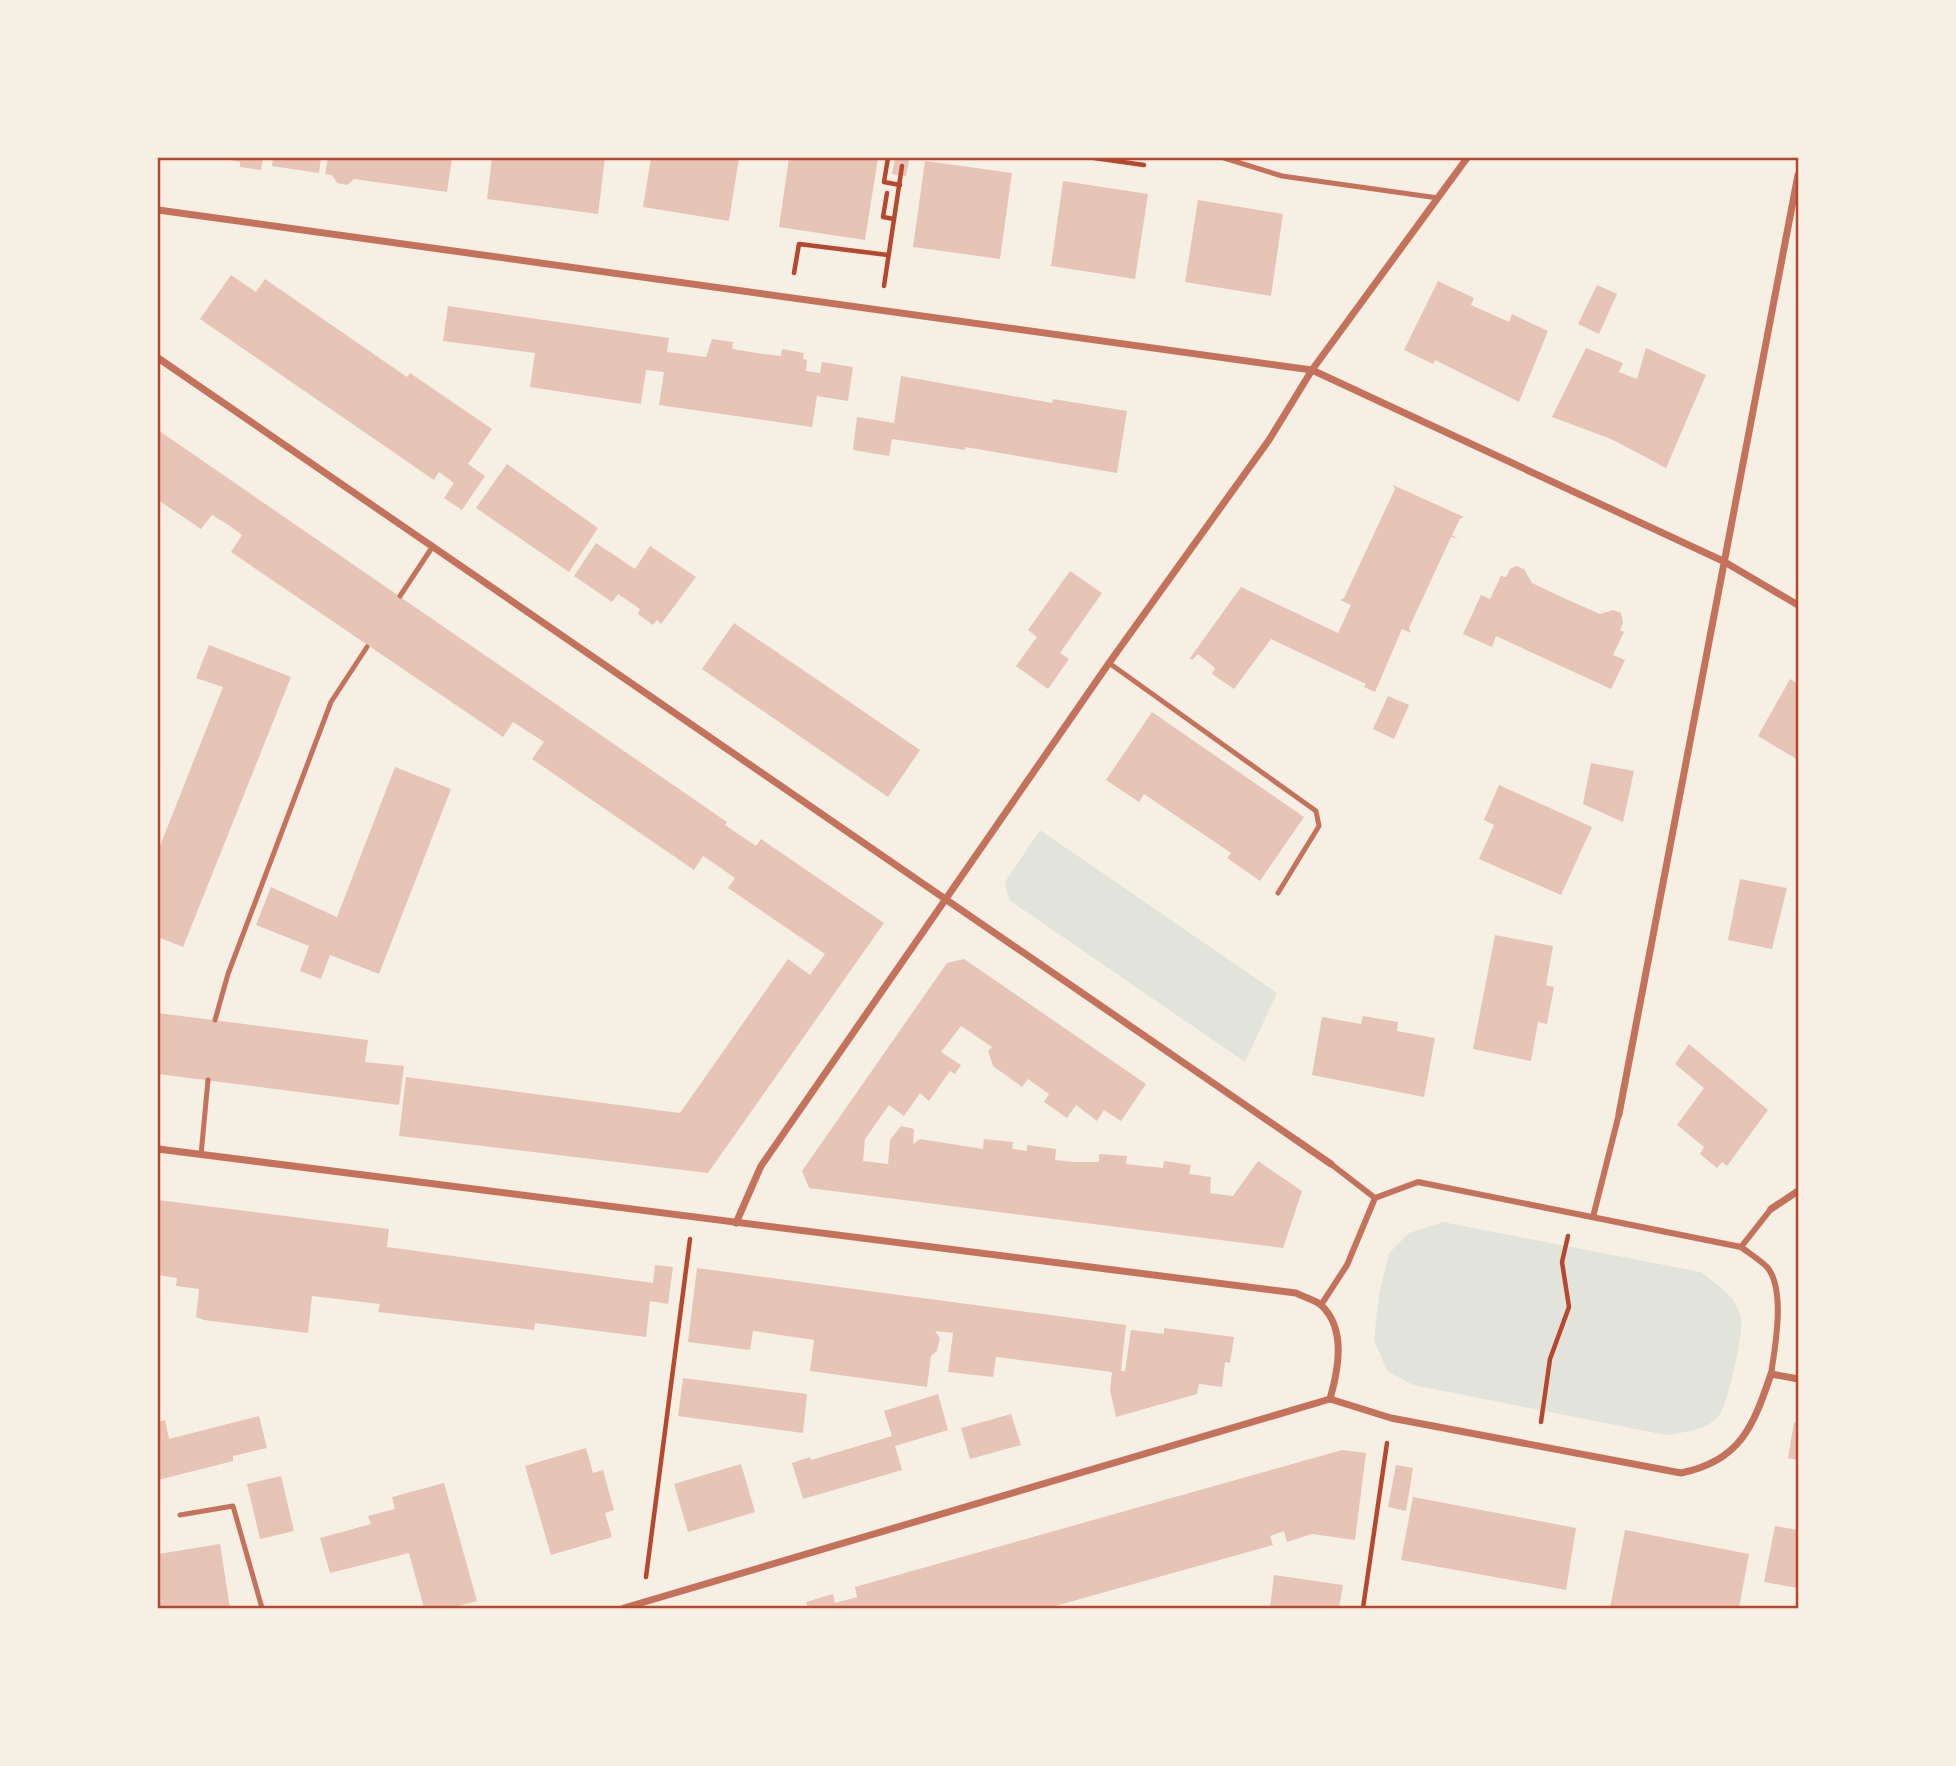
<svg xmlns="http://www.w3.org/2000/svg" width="1956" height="1766" font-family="Ubuntu,sans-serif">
<rect width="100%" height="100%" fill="#f6efe4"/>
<g fill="#e2e4dc">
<polygon points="1040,830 1277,993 1245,1062 1009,900 1005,882"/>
<path d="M1443,1222L1700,1272C1716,1283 1738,1297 1741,1319C1744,1333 1728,1402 1720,1414C1708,1431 1685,1432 1666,1435L1413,1385L1387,1371L1374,1340L1379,1295L1389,1253L1409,1233Z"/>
</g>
<g fill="#e6c5b7">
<polygon points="223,158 263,158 261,170 240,167 240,162"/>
<polygon points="273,158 321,158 319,173 272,166"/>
<polygon points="328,158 452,158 447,192 354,179 347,185 337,183 332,175 325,174"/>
<polygon points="492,158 605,158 598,214 487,199"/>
<polygon points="651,158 739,158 729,221 643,207"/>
<polygon points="789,158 878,158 865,240 779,227"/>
<polygon points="895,158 909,160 906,176 892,174"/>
<polygon points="925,161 1012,173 1000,259 913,247"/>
<polygon points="1063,181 1148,194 1135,279 1051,266"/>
<polygon points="1198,200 1283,214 1271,296 1185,282"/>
<polygon points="231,275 256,292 265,279 407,377 410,373 492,429 468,464 485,476 462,510 444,498 454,483 439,472 434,480 200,319"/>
<polygon points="1438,281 1474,298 1471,305 1509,322 1512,314 1548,331 1519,402 1435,360 1433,364 1404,350"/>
<polygon points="1597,285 1617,294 1599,334 1578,324"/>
<polygon points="448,306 669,338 667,352 706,357 712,339 733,342 732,349 757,353 781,356 782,349 804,353 803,359 807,360 806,371 820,373 822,362 853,367 848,401 817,396 812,427 659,405 664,372 646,370 641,404 530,387 535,353 443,341"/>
<polygon points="1586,348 1623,363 1619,372 1637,379 1646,348 1706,375 1666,468 1611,439 1552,417"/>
<polygon points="901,376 1052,403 1053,399 1127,411 1117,473 965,447 965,450 892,439 889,456 853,450 857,417 894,423"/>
<polygon points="158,430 727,822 725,825 756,846 761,839 884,923 708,1173 399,1136 406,1077 680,1113 788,959 810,975 825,954 728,888 735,878 718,866 703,856 694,870 532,759 544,742 513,722 503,737 231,552 242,535 227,524 212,515 201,529 158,500"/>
<polygon points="507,464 598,528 569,572 476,508"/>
<polygon points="1393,485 1464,517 1460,519 1452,535 1458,539 1451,537 1409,628 1411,633 1402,629 1375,692 1364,687 1366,684 1271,639 1234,689 1212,674 1215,668 1198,654 1192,660 1190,658 1241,587 1338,633 1351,605 1340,600 1344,598 1387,506 1395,489"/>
<polygon points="596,543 635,569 650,546 696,577 661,624 657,620 653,625 638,614 640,609 618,594 612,602 574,576"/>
<polygon points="1516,566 1524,569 1532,583 1568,600 1600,614 1613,610 1621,613 1623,623 1620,630 1624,632 1613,655 1625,660 1611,689 1496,636 1492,647 1463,634 1481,595 1490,599 1501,576 1506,577 1510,569"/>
<polygon points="1070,571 1102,593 1060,653 1069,659 1048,689 1016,666 1037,637 1028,630"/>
<polygon points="734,623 920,750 888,797 702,669"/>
<polygon points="209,645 291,677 183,947 158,937 158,851 223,687 196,678"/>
<polygon points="1790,679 1798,684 1798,760 1758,736"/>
<polygon points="1388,696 1409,705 1394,739 1373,729"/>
<polygon points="1152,712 1304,817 1260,881 1227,858 1231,853 1144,794 1139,802 1106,780"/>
<polygon points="1591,763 1634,771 1623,822 1583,804"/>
<polygon points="395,767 451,789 379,974 330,955 321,979 300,971 309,946 256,925 271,887 337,917"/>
<polygon points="1499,785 1592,827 1561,895 1479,859 1494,825 1484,820"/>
<polygon points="1740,879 1787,888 1772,949 1728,940"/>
<polygon points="1495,935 1553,946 1546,985 1554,987 1547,1024 1538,1022 1531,1061 1473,1049"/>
<polygon points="964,959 1146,1084 1121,1121 1104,1110 1097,1121 1076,1105 1067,1118 1044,1102 1049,1094 1028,1079 1022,1087 993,1066 988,1051 992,1047 961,1026 941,1052 961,1065 955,1074 950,1071 929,1101 920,1093 904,1116 889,1105 865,1139 863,1161 888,1164 890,1140 901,1126 914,1129 913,1144 920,1139 983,1149 984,1139 1013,1142 1012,1149 1027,1151 1027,1145 1056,1149 1055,1160 1074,1162 1099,1162 1099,1154 1127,1156 1126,1164 1163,1168 1164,1161 1191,1165 1189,1174 1211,1177 1210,1193 1233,1196 1258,1161 1302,1191 1283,1248 809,1188 802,1171 947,963"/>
<polygon points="158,1013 368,1040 365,1062 404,1066 399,1105 158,1074"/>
<polygon points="1363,1016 1398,1022 1397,1031 1435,1038 1424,1097 1312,1075 1322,1017 1361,1024"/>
<polygon points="1689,1044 1768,1110 1727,1166 1722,1162 1717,1168 1700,1154 1704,1147 1677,1125 1704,1088 1675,1064"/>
<polygon points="158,1200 389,1229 387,1247 653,1283 655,1265 673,1267 668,1304 650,1301 646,1337 535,1323 534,1330 378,1312 380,1304 312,1296 308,1333 204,1320 196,1317 199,1289 176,1286 177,1278 158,1275"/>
<polygon points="697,1268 1126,1325 1121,1371 1125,1371 1131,1330 1164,1334 1164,1328 1234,1337 1230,1363 1225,1362 1222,1387 1199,1384 1197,1394 1116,1417 1110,1390 1112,1372 996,1357 993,1377 948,1372 953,1333 935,1331 940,1338 937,1351 931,1356 927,1387 810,1371 814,1340 753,1331 750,1350 688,1342"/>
<polygon points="683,1378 807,1394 803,1433 678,1416"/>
<polygon points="938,1394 948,1430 895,1446 902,1470 803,1499 792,1463 810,1457 811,1460 892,1436 884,1411"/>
<polygon points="1011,1414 1021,1445 970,1459 961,1428"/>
<polygon points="259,1416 267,1448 233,1456 233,1461 158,1480 158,1422 165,1420 169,1439"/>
<polygon points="1794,1422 1798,1423 1798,1460 1788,1458"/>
<polygon points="586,1448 593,1473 603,1470 614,1510 605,1513 612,1537 551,1555 525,1466"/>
<polygon points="1342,1450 1366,1453 1355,1540 1312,1534 1287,1542 1284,1531 1270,1536 1273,1545 1048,1608 808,1608 806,1602 833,1594 835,1603 857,1597 855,1587"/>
<polygon points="741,1464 755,1512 688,1532 674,1484"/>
<polygon points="1396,1465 1413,1468 1406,1511 1388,1507"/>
<polygon points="281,1476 294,1531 260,1539 247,1484"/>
<polygon points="444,1483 477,1601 451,1608 424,1608 409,1553 330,1573 320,1538 371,1524 368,1516 395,1509 392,1497"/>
<polygon points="1413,1497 1576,1528 1566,1590 1401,1560"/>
<polygon points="1775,1526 1798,1530 1798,1588 1764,1582"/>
<polygon points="1625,1530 1749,1554 1739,1608 1610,1608"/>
<polygon points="220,1544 230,1608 158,1608 158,1554"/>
<polygon points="1274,1575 1343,1585 1339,1608 1270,1608"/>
</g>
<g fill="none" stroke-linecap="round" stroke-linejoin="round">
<g stroke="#b5482f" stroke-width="4.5">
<polyline points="888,158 884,182 900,185"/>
<polyline points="1094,158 1144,165"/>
<polyline points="887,193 883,217 894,219"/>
<polyline points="794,273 799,244 888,255"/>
<polyline points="884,286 902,166"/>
<polyline points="1541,1422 1550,1359 1569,1307 1562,1262 1568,1236"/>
<polyline points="646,1577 690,1239"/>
<polyline points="1363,1608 1387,1443"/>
</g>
<g stroke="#c5725c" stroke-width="5">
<polyline points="1224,158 1282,176 1438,198"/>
<polyline points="400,596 433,546"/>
<polyline points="1109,663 1316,811 1319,826 1278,893"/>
<polyline points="215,1020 228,974 331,702 367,647"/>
<polyline points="201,1155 208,1080"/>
<polyline points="180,1515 233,1506 262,1608"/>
</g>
<g stroke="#c5725c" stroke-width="6">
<polyline points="1331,1164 1375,1198"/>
<polyline points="1593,1217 1619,1114"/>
<polyline points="1741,1247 1771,1209"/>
<path d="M1321,1305L1347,1265L1375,1198L1418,1182L1741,1247C1749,1253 1760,1260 1767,1267C1786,1289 1775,1348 1771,1374"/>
</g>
<g stroke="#c5725c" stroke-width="7">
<polyline points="158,210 1312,370 1723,561 1798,605"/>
<polyline points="158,358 1331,1164"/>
<polyline points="1619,1114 1798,175"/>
<path d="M158,1149L1296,1293C1303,1297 1315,1300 1321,1305C1347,1329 1338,1371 1330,1399"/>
<polyline points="1771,1209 1798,1191"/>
<polyline points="736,1223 761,1166 1109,663 1269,440 1312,370 1467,158"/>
<path d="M1330,1399L1391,1418L1681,1473C1740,1461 1753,1427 1771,1374L1798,1379"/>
<polyline points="624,1608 1330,1399"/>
</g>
</g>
<rect width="1956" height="1766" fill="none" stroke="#f6efe4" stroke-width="318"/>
<rect x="159" y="159" width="1638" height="1448" fill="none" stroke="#b5482f" stroke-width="2.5"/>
</svg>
